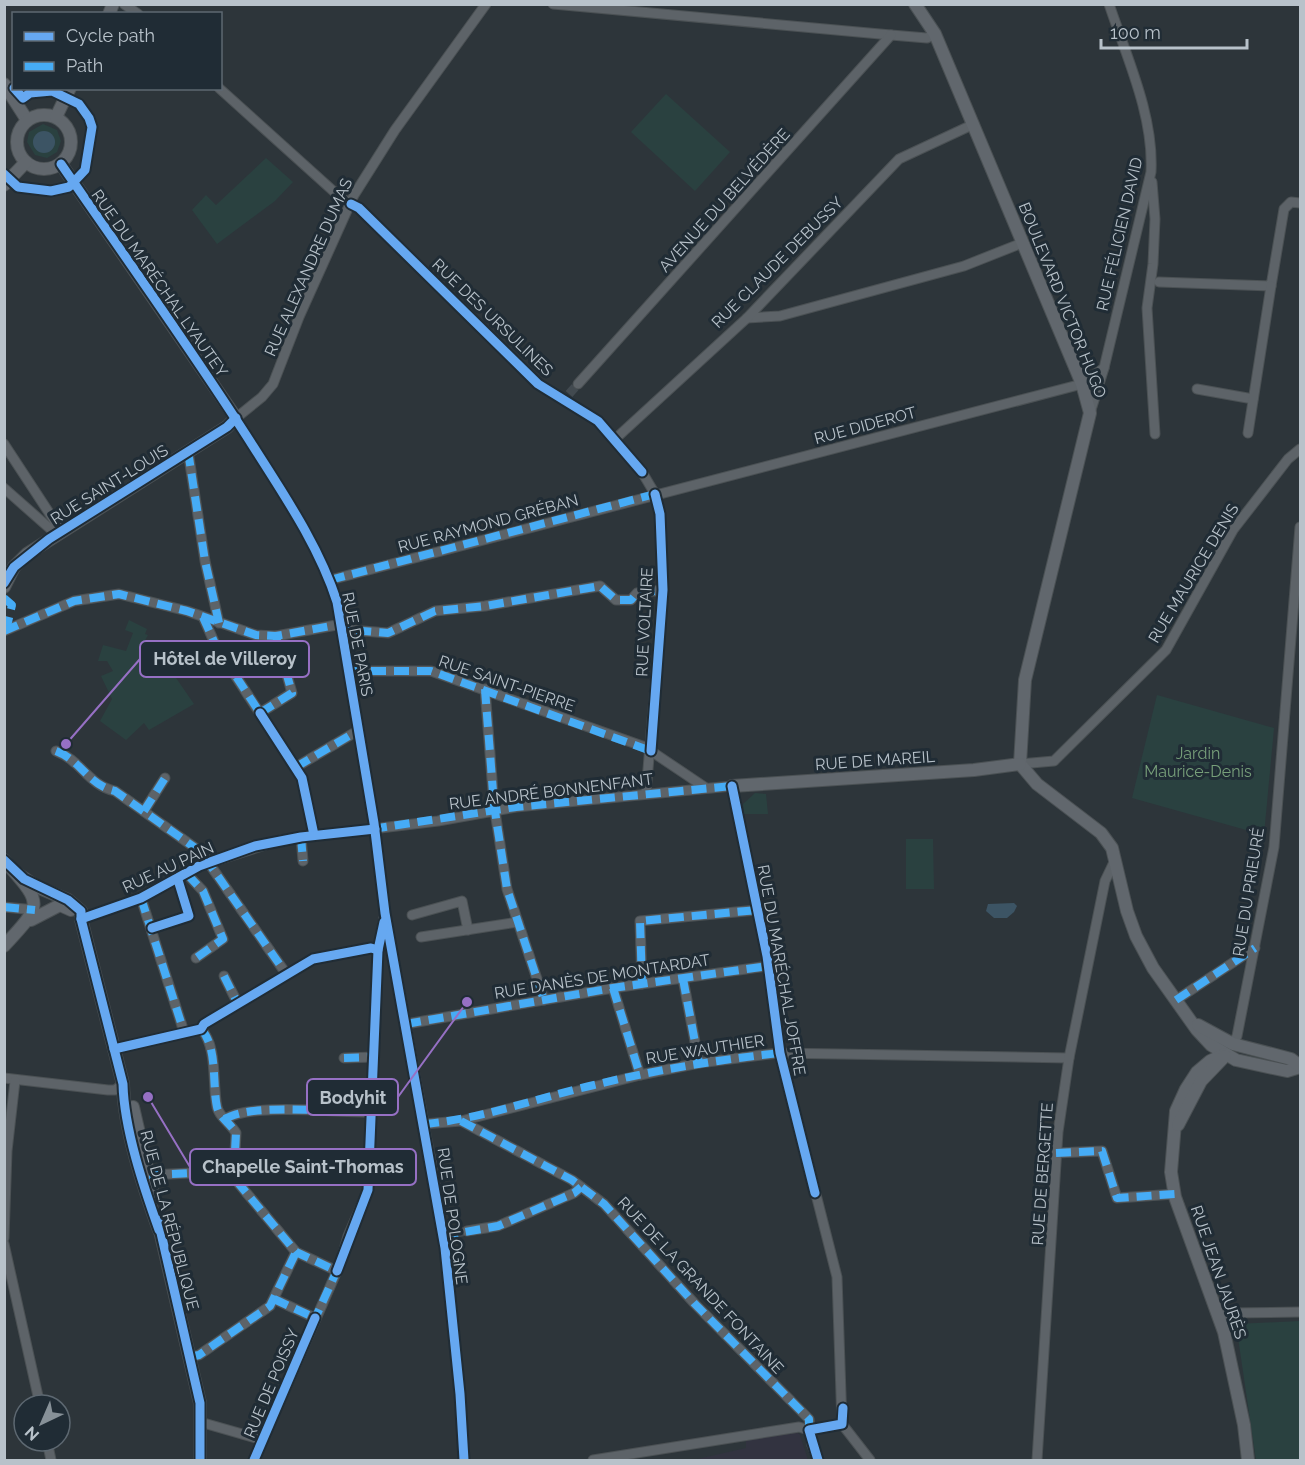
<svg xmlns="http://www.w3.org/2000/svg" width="1305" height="1465" font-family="Raleway,sans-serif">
<rect width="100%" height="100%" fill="#2d353a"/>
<polygon fill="#323340" points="795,1430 800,1435 808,1460 693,1460 746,1448 746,1438"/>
<g fill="#2a4140">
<polygon points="666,94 730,152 695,191 631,132"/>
<polygon points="43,124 57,130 61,141 57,152 47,158 35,155 27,142 29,132"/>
<polygon points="266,158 293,182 275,201 217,244 192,210 206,195 216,205"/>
<polygon points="129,620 147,629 145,634 148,635 142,646 151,653 157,647 169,666 164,672 168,676 174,675 194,704 149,730 144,723 126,740 100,721 112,699 101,676 113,671 107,661 98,661 103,645 126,651 133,633 125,630"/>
<polygon points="1157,695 1274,728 1264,835 1132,798"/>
<polygon points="755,793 766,794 768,814 744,814 743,804"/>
<polygon points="906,839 933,839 934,889 906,889"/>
<polygon points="1300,1321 1299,1460 1256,1460 1236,1324"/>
</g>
<g fill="#3c5464">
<circle cx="44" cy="142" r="11"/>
<polygon points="1014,903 1017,906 1014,912 1007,918 994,918 986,911 988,904"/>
</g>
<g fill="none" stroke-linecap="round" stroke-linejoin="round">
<g stroke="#424a50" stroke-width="9" stroke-dasharray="9 4.5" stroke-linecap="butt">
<polyline points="569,394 578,384"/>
<polyline points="443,1236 467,1231"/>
</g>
<g stroke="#4b5154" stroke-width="11">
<g id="street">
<polyline points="124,4 138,14"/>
<polyline points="553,4 891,35 927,38 935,34"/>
<polyline points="219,88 341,198 359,208 538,384 598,421 642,472 655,494 660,514 663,590 646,793"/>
<polyline points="1152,182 1155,219 1153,264 1147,308 1155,434"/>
<polyline points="1159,282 1271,286 1284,209 1291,202 1300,203"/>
<polyline points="747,318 780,316 964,266 1022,243"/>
<polyline points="578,384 891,35"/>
<polyline points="1197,389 1253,399"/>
<polyline points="1090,413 1104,368"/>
<polyline points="1248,433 1271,286"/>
<polyline points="614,440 747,318 899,159 974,124"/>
<polyline points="4,444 61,531"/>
<polyline points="188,451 205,561 219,623"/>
<polyline points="4,488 56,534"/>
<path d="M330,580L1082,384L1104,368L1151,172C1154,116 1127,58 1109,4"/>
<polyline points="203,617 216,646 302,778 314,835"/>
<polyline points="4,631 74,601 119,594 187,611 256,635 276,636 342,624 351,630 388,633 435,611 485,606 600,586 616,600 631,600 637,593 663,590"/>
<polyline points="348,671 431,671 645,747 706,788"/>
<polyline points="485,689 494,805 507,889 544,1000"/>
<polyline points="260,713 292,693 276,636"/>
<path d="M56,751C82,761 88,785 115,791L201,852L287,975"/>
<polyline points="1020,764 1054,761 1166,650 1233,530 1288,459 1300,449"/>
<polyline points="296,767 359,730"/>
<polyline points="144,811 165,778"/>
<polyline points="301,837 303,861"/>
<polyline points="187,874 203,891 223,939 196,958"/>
<polyline points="141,898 184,1032"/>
<polyline points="4,907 35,910"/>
<polyline points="412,915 462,901 468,930"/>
<polyline points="81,919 141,898 199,866 281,840 438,821 516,807 732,786 767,956 780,1053 837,1277 842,1424 870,1460"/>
<polyline points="152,928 189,916 178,880"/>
<polyline points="421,937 518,922"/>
<polyline points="224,976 238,1004"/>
<polyline points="683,979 699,1063"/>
<polyline points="642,984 640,921 757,910"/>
<polyline points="613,988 640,1075"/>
<polyline points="1176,1000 1255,948"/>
<polyline points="406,1024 613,988 768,966"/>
<path d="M201,1029C218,1047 212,1084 217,1107C219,1117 231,1124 236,1133L234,1171L239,1184L296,1252L337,1271"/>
<polyline points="201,1029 204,1024 313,959 371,948 378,950"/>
<polyline points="1233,1044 1237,1036 1274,847 1300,527"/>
<polyline points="114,1049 201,1029"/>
<polyline points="344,1058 374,1057"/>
<polyline points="4,1078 108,1090 115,1090 123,1084"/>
<path d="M423,1118L385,913L374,823L337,602C316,536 272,477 236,418L262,397L273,384L299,317L354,195L395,130L486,4"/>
<path d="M225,1119C252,1102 339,1113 374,1112"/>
<polyline points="461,1121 572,1180 604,1204 695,1304 809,1419 812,1445 818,1460"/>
<polyline points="424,1124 461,1121 640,1075 699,1063 778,1053 1069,1058"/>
<path d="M425,1130C447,1239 457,1350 464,1460"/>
<polyline points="1056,1153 1102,1151 1117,1198 1175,1194"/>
<polyline points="149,1175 234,1171"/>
<polyline points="467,1231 498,1226 574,1193 581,1187"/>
<polyline points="4,1238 7,1151 15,1081"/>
<polyline points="4,1244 40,1405"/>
<polyline points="274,1299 315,1318"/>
<polyline points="1219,1316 1229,1313 1300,1312"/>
<polyline points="190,1357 199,1355 270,1306 296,1252"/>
<polyline points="200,1422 263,1440"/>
<polyline points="47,1441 51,1460"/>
<polyline points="254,1460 340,1264 348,1236 368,1190 378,950 384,918"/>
<polyline points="593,1460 799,1427 809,1430 842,1424"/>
<polyline points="1037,1460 1058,1132 1069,1058 1105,881 1115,860"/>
</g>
</g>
<g stroke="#4b5154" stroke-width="14">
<g id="secondary">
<polyline points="915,4 935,34 1082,384 1090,413 1025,680 1020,764"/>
<polyline points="109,14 113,4"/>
<polyline points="4,84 27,120"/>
<circle cx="44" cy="142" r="27"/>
<polyline points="56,117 70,88"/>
<polyline points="4,185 26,162"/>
<polyline points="4,587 14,567 27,554 227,427 236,418 61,164"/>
<polyline points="1020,764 1037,784 1101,833 1112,848 1127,911 1136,936 1153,968 1197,1030 1211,1045 1236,1060 1287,1071 1300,1067"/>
<polyline points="732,786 974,770 1020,764"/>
<path d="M4,860C42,904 45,902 4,946"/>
<path d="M15,872L37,887L68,900L81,911V919L123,1084C124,1129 144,1188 159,1230"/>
<polyline points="31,920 60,905 71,910"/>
<polyline points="1198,1025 1233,1044 1291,1059 1300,1066"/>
<polyline points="1225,1054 1210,1061 1197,1072 1186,1089 1176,1111 1171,1172 1175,1197 1224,1332 1244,1425 1248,1460"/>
<polyline points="133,1107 154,1198"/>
<polyline points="1178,1125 1201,1081 1225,1056"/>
<polyline points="158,1222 200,1403 200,1460"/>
</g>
</g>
<use href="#street" stroke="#5d6368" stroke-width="9"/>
<use href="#secondary" stroke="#61676d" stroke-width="12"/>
<g stroke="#46acf6" stroke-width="8" stroke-dasharray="15 8" stroke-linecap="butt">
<polyline points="188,451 205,561 219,623"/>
<polyline points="330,580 655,494"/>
<polyline points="4,598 12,605 4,639"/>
<polyline points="203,617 216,646 262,716"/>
<polyline points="4,631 74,601 119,594 187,611 256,635 276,636 342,624 351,630 388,633 435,611 485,606 600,586 616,600 631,600 637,593 663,590"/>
<polyline points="348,671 431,671 651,751"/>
<polyline points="485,689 494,805 507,889 544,1000"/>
<polyline points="260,713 292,693 276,636"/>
<path d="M56,751C82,761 88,785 115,791L201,852L287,975"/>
<polyline points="296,767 359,730"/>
<polyline points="144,811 165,778"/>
<polyline points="372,829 516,807 732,786"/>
<polyline points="301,837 303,861"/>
<polyline points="187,874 203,891 223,939 196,958"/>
<polyline points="141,898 184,1032"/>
<polyline points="4,907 35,910"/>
<polyline points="224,976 238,1004"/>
<polyline points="683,979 699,1063"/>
<polyline points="642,984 640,921 757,910"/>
<polyline points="613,988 640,1075"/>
<polyline points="1176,1000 1255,948"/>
<polyline points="406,1024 613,988 768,966"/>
<path d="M201,1029C218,1047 212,1084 217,1107C219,1117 231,1124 236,1133L234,1171L239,1184L296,1252L337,1271"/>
<polyline points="344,1058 374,1057"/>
<path d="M225,1119C252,1102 339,1113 374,1112"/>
<polyline points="461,1121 572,1180 604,1204 695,1304 809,1419 809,1430"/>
<path d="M424,1124C482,1119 537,1098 594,1085C655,1070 717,1060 780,1053"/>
<polyline points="1056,1153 1102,1151 1117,1198 1175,1194"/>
<polyline points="149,1175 234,1171"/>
<polyline points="443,1236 498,1226 574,1193 581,1187"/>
<polyline points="274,1299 315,1318"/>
<polyline points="313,1323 339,1266"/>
<polyline points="190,1357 199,1355 270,1306 296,1252"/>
</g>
<g stroke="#202c35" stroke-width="13">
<g id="cycleway">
<path d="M61,164C125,257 192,350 253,446C284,495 319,546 337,602L374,823L385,913L445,1248L460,1394L464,1460"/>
<polyline points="4,174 18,187 51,191 69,187 85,170 92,127 89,118 79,104 52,91 30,93 23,98 14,88"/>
<polyline points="351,204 359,208 538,384 598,421 642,472"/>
<polyline points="4,583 14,567 49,539 227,427 236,418"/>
<polyline points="260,713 302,778 314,835"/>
<polyline points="651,751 663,590 660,514 655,494"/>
<polyline points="732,786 767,956 780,1053 815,1193"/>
<path d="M4,860L24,879L68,900L81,911V919L123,1084C124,1129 144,1188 159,1230"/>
<polyline points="81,919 141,898 199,866 255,846 301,837 375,829"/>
<polyline points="152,928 189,916 178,880"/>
<polyline points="114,1049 201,1029 204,1024 313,959 371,948 378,950"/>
<polyline points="158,1220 200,1403 200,1460"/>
<polyline points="337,1271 368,1190 378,950 384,922"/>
<polyline points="254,1460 315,1318"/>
<polyline points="818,1460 809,1430 842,1424 843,1408"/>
</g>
</g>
<use href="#cycleway" stroke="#66a8f1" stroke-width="9"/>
</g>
<g text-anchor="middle" stroke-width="6" stroke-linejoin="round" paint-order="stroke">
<g font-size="16" fill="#b8c2ca" stroke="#202c35">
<text transform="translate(724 200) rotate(-48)" y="6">AVENUE DU BELVÉDÈRE</text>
<text transform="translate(1119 234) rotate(-77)" y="6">RUE FÉLICIEN DAVID</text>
<text transform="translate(777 262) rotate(-45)" y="6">RUE CLAUDE DEBUSSY</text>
<text transform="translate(308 267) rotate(-66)" y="6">RUE ALEXANDRE DUMAS</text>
<text transform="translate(160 283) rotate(55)" y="6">RUE DU MARÉCHAL LYAUTEY</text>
<text transform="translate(1063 300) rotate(68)" y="6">BOULEVARD VICTOR HUGO</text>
<text transform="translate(493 317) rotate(44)" y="6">RUE DES URSULINES</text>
<text transform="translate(865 425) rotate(-15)" y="6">RUE DIDEROT</text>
<text transform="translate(109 484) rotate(-32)" y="6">RUE SAINT-LOUIS</text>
<text transform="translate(488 523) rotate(-15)" y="6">RUE RAYMOND GRÉBAN</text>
<text transform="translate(1193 573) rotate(-59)" y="6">RUE MAURICE DENIS</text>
<text transform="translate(644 622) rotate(-87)" y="6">RUE VOLTAIRE</text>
<text transform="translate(358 644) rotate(79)" y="6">RUE DE PARIS</text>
<text transform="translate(507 683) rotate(19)" y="6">RUE SAINT-PIERRE</text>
<text transform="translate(875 760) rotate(-4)" y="6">RUE DE MAREIL</text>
<text transform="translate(551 791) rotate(-7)" y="6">RUE ANDRÉ BONNENFANT</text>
<text transform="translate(168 867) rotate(-25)" y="6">RUE AU PAIN</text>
<text transform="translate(1248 892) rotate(-81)" y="6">RUE DU PRIEURÉ</text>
<text transform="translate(782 970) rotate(80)" y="6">RUE DU MARÉCHAL JOFFRE</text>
<text transform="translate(602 976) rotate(-9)" y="6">RUE DANÈS DE MONTARDAT</text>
<text transform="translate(705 1049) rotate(-9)" y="6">RUE WAUTHIER</text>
<text transform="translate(1042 1174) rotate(-86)" y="6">RUE DE BERGETTE</text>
<text transform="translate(453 1216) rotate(82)" y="6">RUE DE POLOGNE</text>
<text transform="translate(170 1220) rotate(75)" y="6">RUE DE LA RÉPUBLIQUE</text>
<text transform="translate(1219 1272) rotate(71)" y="6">RUE JEAN JAURÈS</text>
<text transform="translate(701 1285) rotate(47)" y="6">RUE DE LA GRANDE FONTAINE</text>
<text transform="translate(271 1383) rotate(-67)" y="6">RUE DE POISSY</text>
</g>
<g font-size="16" fill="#779f7a" stroke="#202c35">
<text x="1198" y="759">Jardin<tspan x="1198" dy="18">Maurice-Denis</tspan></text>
</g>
</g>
<path fill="none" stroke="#9670c4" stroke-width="2" d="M66 744L140 659M467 1002L398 1097M148 1097L190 1167"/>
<g fill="#9670c4" stroke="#202c35" stroke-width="2">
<circle cx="66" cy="744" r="6"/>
<circle cx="467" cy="1002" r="6"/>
<circle cx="148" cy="1097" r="6"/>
</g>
<g fill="#202c35" stroke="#9670c4" stroke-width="2">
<rect x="140" y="641" width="169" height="36" rx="6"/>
<rect x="307" y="1079" width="91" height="36" rx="6"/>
<rect x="190" y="1149" width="226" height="36" rx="6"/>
</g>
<g font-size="18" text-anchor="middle" font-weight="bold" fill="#b8c2ca">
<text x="225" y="665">Hôtel de Villeroy</text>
<text x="353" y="1104">Bodyhit</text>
<text x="303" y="1173">Chapelle Saint-Thomas</text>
</g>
<rect width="1305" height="1465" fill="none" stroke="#b8c2ca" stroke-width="12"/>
<rect x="12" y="12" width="210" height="78" fill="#202c35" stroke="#5d6871" stroke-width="1.5"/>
<rect x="24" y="32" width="30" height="9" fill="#66a8f1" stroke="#5d6871" stroke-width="1.5"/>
<text x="66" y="42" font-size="18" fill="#b8c2ca">Cycle path</text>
<rect x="24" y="62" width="30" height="9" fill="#46acf6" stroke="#5d6871" stroke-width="1.5"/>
<text x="66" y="72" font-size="18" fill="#b8c2ca">Path</text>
<g transform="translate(42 1423) rotate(224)"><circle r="28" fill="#202c35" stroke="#5d6871" stroke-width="1.5"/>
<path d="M0-4.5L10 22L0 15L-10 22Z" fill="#879198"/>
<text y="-9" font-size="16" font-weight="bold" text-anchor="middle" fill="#b8c2ca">N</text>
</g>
<path d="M1101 39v9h146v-9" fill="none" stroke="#b8c2ca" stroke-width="3"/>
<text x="1110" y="39" font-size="18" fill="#b8c2ca" stroke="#202c35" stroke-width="4.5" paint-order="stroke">100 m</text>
</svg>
